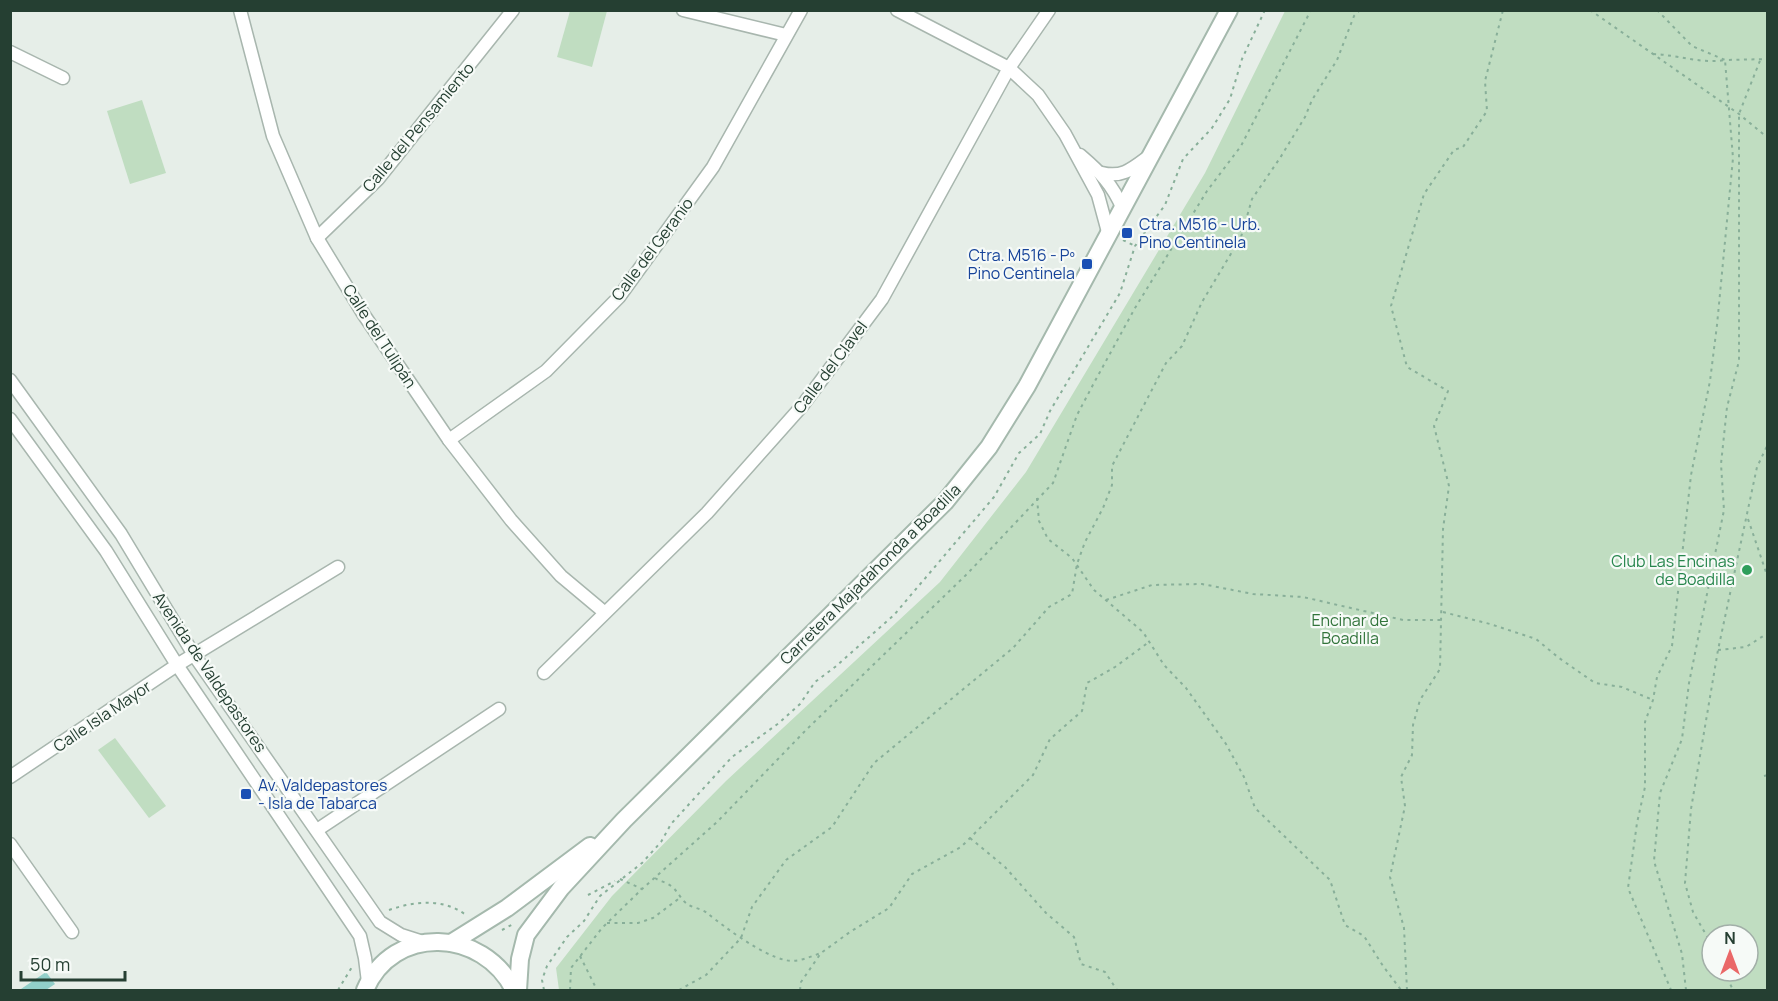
<svg xmlns="http://www.w3.org/2000/svg" width="1778" height="1001" font-family="Manrope,sans-serif">
<rect width="100%" height="100%" fill="#e6eee8"/>
<g fill="#c0ddc1" fill-rule="evenodd">
<polygon points="570,11 607,11 592,67 557,57"/>
<path d="M1285,11H1767V990H559L556,968L612,896L726,781L940,582L1026,472L1205,173ZM1712,935H1748V971H1712Z"/>
<polygon points="142,100 166,173 130,184 107,111"/>
<polygon points="115,738 166,806 149,818 98,750"/>
</g>
<polygon fill="#92cfc9" points="46,972 55,984 46,990 22,990 21,989"/>
<g fill="none" stroke-linecap="round" stroke-linejoin="round">
<g stroke="#a8b6ae" stroke-width="15">
<g id="street">
<polyline points="240,10 273,136 317,238 364,315 449,440 511,520 561,576 604,612"/>
<polyline points="683,10 786,35"/>
<polyline points="897,10 1009,68 1038,95 1065,134 1098,195 1108,232"/>
<polyline points="10,52 63,78"/>
<path d="M1080,155C1101,173 1112,184 1123,209"/>
<path d="M1102,173C1122,178 1132,169 1148,157"/>
<polyline points="317,238 378,179 513,10"/>
<polyline points="10,380 121,534 194,655 380,922 401,935 426,943"/>
<polyline points="10,419 106,551 177,665 360,936 365,958 368,982"/>
<polyline points="449,440 546,371 619,297 713,167 801,10"/>
<polyline points="544,673 707,513 802,406 882,299 1009,68 1049,10"/>
<polyline points="10,777 177,665 338,567"/>
<polyline points="317,830 499,709"/>
<polyline points="10,844 72,932"/>
</g>
</g>
<g stroke="#a5b9ad" stroke-width="20">
<g id="secondary">
<polyline points="451,943 507,908 590,846"/>
<path d="M365,990C393,924 483,928 514,990"/>
<polyline points="518,990 520,959 526,935 561,888 624,820 945,502 989,447 1027,386 1229,10"/>
</g>
</g>
<g stroke="#88af99" stroke-width="2" stroke-dasharray="3 4.5" stroke-linecap="butt">
<polyline points="1590,10 1739,114 1768,138"/>
<polyline points="1657,10 1692,46 1725,60 1768,59"/>
<path d="M1653,54C1679,55 1700,64 1725,60L1733,158L1717,325L1710,381L1691,475L1672,646L1657,677L1653,700L1645,722V787L1637,823L1628,888L1671,990"/>
<polyline points="1123,240 1135,246"/>
<polyline points="1037,498 1039,521 1048,539 1072,558 1094,590 1143,632 1164,665 1186,688 1226,744 1244,777 1255,808 1330,880 1345,925 1364,936 1383,966 1401,990"/>
<polyline points="1748,519 1768,578"/>
<polyline points="1106,600 1152,585 1202,584 1253,594 1303,597 1403,620 1442,620"/>
<polyline points="1443,612 1490,624 1536,639 1559,658 1595,683 1622,687 1653,700"/>
<polyline points="1718,650 1746,647 1768,633"/>
<polyline points="1764,776 1768,775"/>
<polyline points="970,838 1005,867 1046,913 1074,937 1081,964 1105,972 1117,990"/>
<path d="M655,878C659,881 666,882 671,886C677,890 680,898 686,903C691,908 701,908 707,913C726,928 760,954 785,960C798,963 809,957 821,953"/>
<polyline points="620,879 642,889"/>
<polyline points="588,895 615,881"/>
<path d="M389,910C415,901 443,898 466,915"/>
<polyline points="607,923 638,923 653,918 681,897"/>
<polyline points="502,930 515,923"/>
<polyline points="1712,945 1693,912 1685,883 1691,809 1718,650 1757,467 1768,444"/>
<polyline points="580,956 597,990"/>
<polyline points="1724,971 1733,990"/>
<polyline points="338,990 352,967"/>
<polyline points="544,990 542,980 547,966 567,937 584,921 600,896 642,863 661,842 671,824 732,757 779,723 800,704 815,682 835,667 894,615 994,497 1019,453 1040,434 1050,411 1120,293 1135,246 1165,205 1183,159 1212,128 1230,99 1242,59 1265,10"/>
<polyline points="570,990 571,968 602,928 642,889 718,821 807,729 967,574 1053,483 1077,415 1095,381 1135,308 1207,191 1241,146 1311,10"/>
<polyline points="679,990 706,975 741,938 752,907 786,860 832,827 874,763 1013,648 1049,607 1072,594 1077,564 1085,542 1103,508 1112,485 1112,466 1166,363 1182,346 1202,302 1241,237 1252,199 1280,158 1305,117 1312,100 1337,60 1354,16 1360,10"/>
<polyline points="800,990 801,982 821,953 850,932 889,908 912,874 961,847 1033,775 1050,739 1082,711 1087,683 1115,667 1149,642"/>
<polyline points="1407,990 1404,928 1390,877 1405,806 1401,777 1412,755 1413,725 1420,700 1440,669 1443,529 1449,486 1434,426 1448,391 1407,367 1391,306 1424,194 1454,150 1463,147 1487,111 1485,81 1503,10"/>
<polyline points="1686,990 1682,954 1654,861 1660,793 1682,739 1689,683 1724,510 1721,464 1727,407 1739,361 1739,114 1761,58"/>
</g>
<use href="#street" stroke="#fff" stroke-width="12"/>
<use href="#secondary" stroke="#fff" stroke-width="16"/>
</g>
<g fill="#1a4fb4" stroke="#f6faf7" stroke-width="2">
<rect x="1121" y="227" width="12" height="12" rx="3"/>
<rect x="1081" y="258" width="12" height="12" rx="3"/>
<rect x="240" y="788" width="12" height="12" rx="3"/>
</g>
<circle fill="#2e9e5b" stroke="#f6faf7" stroke-width="2" cx="1747" cy="570" r="6"/>
<g text-anchor="middle" stroke-width="4.5" stroke-linejoin="round" paint-order="stroke">
<g font-size="16" fill="#253f32" stroke="#f6faf7">
<text transform="translate(418 127) rotate(-50)" y="6">Calle del Pensamiento</text>
<text transform="translate(652 249) rotate(-53)" y="6">Calle del Geranio</text>
<text transform="translate(380 336) rotate(57)" y="6">Calle del Tulipán</text>
<text transform="translate(830 367) rotate(-53)" y="6">Calle del Clavel</text>
<text transform="translate(870 574) rotate(-45)" y="6">Carretera Majadahonda a Boadilla</text>
<text transform="translate(210 672) rotate(56)" y="6">Avenida de Valdepastores</text>
<text transform="translate(102 716) rotate(-34)" y="6">Calle Isla Mayor</text>
</g>
<g font-size="16" fill="#164399" stroke="#f6faf7" text-anchor="start">
<text x="1139" y="230">Ctra. M516 - Urb.<tspan x="1139" dy="18">Pino Centinela</tspan></text>
<text x="1075" y="261" text-anchor="end">Ctra. M516 - Pº<tspan x="1075" dy="18">Pino Centinela</tspan></text>
<text x="258" y="791">Av. Valdepastores<tspan x="258" dy="18">- Isla de Tabarca</tspan></text>
</g>
<g font-size="16" fill="#27864d" stroke="#f6faf7" text-anchor="end">
<text x="1735" y="567">Club Las Encinas<tspan x="1735" dy="18">de Boadilla</tspan></text>
</g>
<g font-size="16" fill="#32743b" stroke="#f6faf7">
<text x="1350" y="626">Encinar de<tspan x="1350" dy="18">Boadilla</tspan></text>
</g>
</g>
<rect width="1778" height="1001" fill="none" stroke="#253f32" stroke-width="24"/>
<g transform="translate(1730 953)"><circle r="28" fill="#f6faf7" stroke="#a2afa8" stroke-width="1.5"/>
<path d="M0-4.5L10 22L0 15L-10 22Z" fill="#ea6868"/>
<text y="-9" font-size="16" font-weight="bold" text-anchor="middle" fill="#253f32">N</text>
</g>
<path d="M21 971v9h104v-9" fill="none" stroke="#253f32" stroke-width="3"/>
<text x="30" y="971" font-size="18" fill="#253f32" stroke="#f6faf7" stroke-width="4.5" paint-order="stroke">50 m</text>
</svg>
